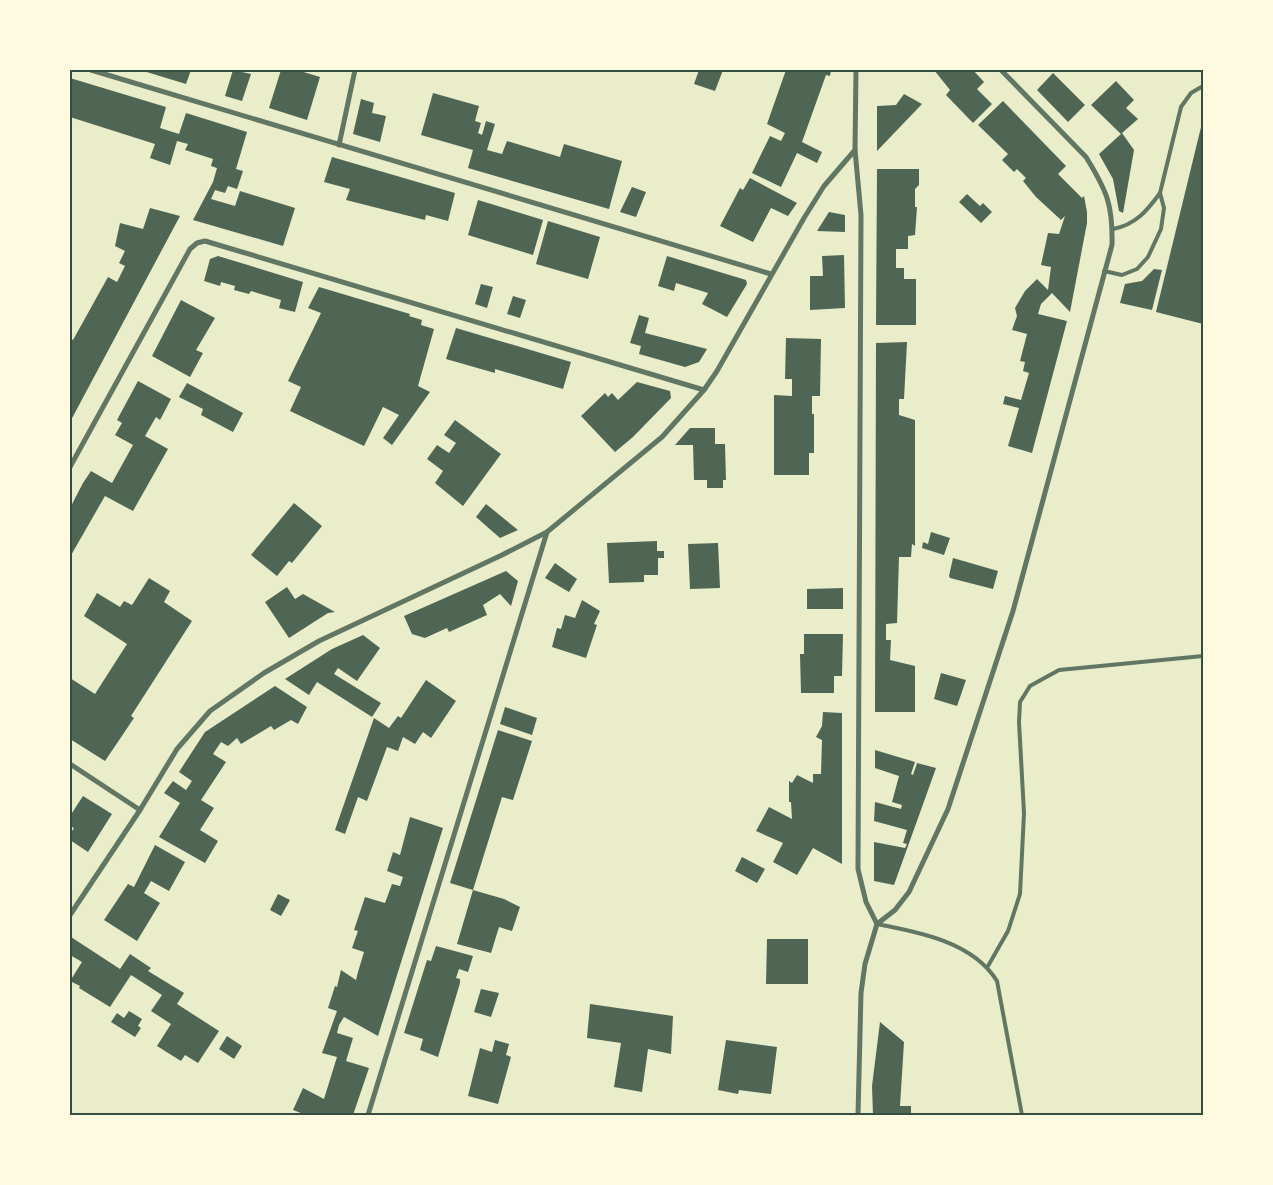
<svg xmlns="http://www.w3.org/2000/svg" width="1273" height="1185" font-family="'Nunito Sans',sans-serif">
<rect width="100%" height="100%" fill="#e9edc9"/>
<g fill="#4f6655">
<polygon points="140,70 191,70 186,84"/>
<polygon points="233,70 251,74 242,101 225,96"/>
<polygon points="281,70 297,70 320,77 307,120 269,108"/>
<polygon points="699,70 723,70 715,91 694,84"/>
<polygon points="786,70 831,70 830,76 826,75 802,142 822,152 817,163 797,153 781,187 752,173 770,136 781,141 785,133 767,124"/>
<polygon points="934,70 973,70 984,82 977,89 992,104 973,123 946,95 950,90"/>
<polygon points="1053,73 1085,105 1068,122 1037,90"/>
<polygon points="70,78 166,107 160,128 179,134 186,113 247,132 236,169 243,171 237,189 228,186 225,193 215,190 211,199 235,206 240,191 295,208 283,246 193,220 213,182 217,168 211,166 213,159 185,150 188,144 177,141 170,165 150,158 155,144 70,117"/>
<polygon points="1116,81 1134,100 1126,108 1138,119 1122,133 1134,150 1123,213 1119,211 1113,179 1099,154 1121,134 1091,105"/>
<polygon points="433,93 479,106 475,121 481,123 478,133 482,135 486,121 495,124 487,150 502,154 507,141 560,157 564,144 622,161 609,209 468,168 473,150 421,135"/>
<polygon points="904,94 922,104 877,151 877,106 896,105"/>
<polygon points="361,99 374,103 372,113 386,116 380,142 353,134"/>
<polygon points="1003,101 1066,166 1058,174 1082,198 1084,196 1087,212 1087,223 1070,312 1052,293 1041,304 1038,314 1067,321 1032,453 1008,446 1019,408 1003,404 1005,396 1021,400 1029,373 1023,371 1025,362 1020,361 1027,334 1012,330 1017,316 1015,308 1025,291 1037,279 1048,290 1051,267 1041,265 1048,233 1059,234 1065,216 1061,220 1036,197 1023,181 1026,178 1017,169 1014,172 1002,160 1008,154 978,125"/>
<polygon points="1202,123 1203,123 1203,324 1156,312"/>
<polygon points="332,157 455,193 448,221 426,215 425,220 346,200 350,189 324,182"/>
<polygon points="877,169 919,169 919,185 915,189 915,207 917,207 915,235 908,236 908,249 896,249 896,268 904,268 904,279 916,279 916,325 876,325"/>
<polygon points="750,178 797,203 788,216 771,208 753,242 720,226 740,188 743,190"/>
<polygon points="632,187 646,192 636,217 620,212"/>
<polygon points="967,194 980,206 983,203 992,212 981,223 959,202"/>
<polygon points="478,200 543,220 533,255 468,235"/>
<polygon points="150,208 180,216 70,422 70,338 73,340 108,277 117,282 125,266 119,263 125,251 115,246 120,223 143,229"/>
<polygon points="829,212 845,215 845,232 817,231"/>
<polygon points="548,221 600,237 588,279 536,264"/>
<polygon points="844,255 845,308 810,310 810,276 823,276 822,256"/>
<polygon points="218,256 303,282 295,312 279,308 281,300 251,291 249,294 234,290 235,286 221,282 220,286 204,281 210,259"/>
<polygon points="667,256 746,280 747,284 727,317 702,304 708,293 676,283 674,291 658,286"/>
<polygon points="1154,269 1162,270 1152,310 1120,303 1125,284 1142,281"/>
<polygon points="481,284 493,287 487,308 475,304"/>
<polygon points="319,287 410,314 409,316 422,320 421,325 434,329 418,386 430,392 392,445 383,438 399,415 383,407 364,446 290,411 301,387 288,381 321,313 308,308"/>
<polygon points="513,296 526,300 520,318 507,314"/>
<polygon points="181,300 215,318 196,350 203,353 190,377 152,356"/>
<polygon points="639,315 649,318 645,333 707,349 699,362 685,367 639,354 641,346 630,343"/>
<polygon points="456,328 571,362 563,389 495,369 495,373 446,359"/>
<polygon points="786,338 821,339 820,396 812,396 812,414 814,414 814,453 809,453 809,475 774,475 774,395 792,396 792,379 785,379"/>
<polygon points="907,342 904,399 899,399 899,415 915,420 915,546 912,544 911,557 899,557 897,623 886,624 886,640 891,640 890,660 915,666 915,712 875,712 876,343"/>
<polygon points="138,381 171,399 160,420 156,417 145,436 168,449 133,511 105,496 70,557 70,508 83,483 91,471 112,483 133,445 115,435 122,423 117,420"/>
<polygon points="637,382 670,391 671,398 633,437 615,452 581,416 605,393 608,397 612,393 618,400"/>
<polygon points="187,383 243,413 233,432 201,415 203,409 179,397"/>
<polygon points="455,420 501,454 463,506 435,483 443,471 427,459 437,445 449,453 456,443 444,435"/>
<polygon points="690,428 715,428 715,444 725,444 726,480 723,480 723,488 707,488 707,480 694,480 693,445 675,445"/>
<polygon points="294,503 322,526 292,563 289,561 277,576 251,555"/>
<polygon points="486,504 518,530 500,538 476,517"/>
<polygon points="931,532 950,538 944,555 922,548 923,542 928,544"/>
<polygon points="657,541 657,551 664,551 664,558 658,558 658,575 644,575 644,582 609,583 607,543"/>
<polygon points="718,543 720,588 690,589 688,544"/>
<polygon points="953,558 998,571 993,589 950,578 949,576"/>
<polygon points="555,563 577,579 569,592 545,578"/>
<polygon points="506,571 518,581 511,606 500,594 483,605 487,615 449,632 447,628 425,638 412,634 404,616"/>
<polygon points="149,578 170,591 164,602 192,621 131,716 134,718 105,761 70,739 70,678 95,694 127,644 84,616 97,593 120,607 124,601 132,605"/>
<polygon points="287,587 295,599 303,594 335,612 328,613 289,638 265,602"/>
<polygon points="843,588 843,609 807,609 807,589"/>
<polygon points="582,600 600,611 594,624 597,625 586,658 552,647 557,628 561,629 565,615 575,618"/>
<polygon points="804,634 843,634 842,676 834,676 834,693 801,693 800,654 804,654"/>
<polygon points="363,635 380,648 357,681 338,668 334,674 381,703 372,717 317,682 309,695 285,679 332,649"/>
<polygon points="941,673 966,680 957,706 934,699"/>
<polygon points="426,680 456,701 431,738 423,732 415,744 403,737 398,751 387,747 367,801 358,797 345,834 335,830 374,718 389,728 398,716 401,718"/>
<polygon points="275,686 307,707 298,724 291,720 274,730 271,726 241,744 237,738 228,746 221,742 213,754 226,762 201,800 214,808 200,830 218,841 205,863 159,837 180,803 164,793 173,781 186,790 192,781 179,772 205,732"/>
<polygon points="505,707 537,718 532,735 500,724"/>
<polygon points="823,712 842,713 842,864 813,848 797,875 773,862 783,843 756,831 769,807 792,819 791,802 789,802 789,781 792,783 797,775 813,783 813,774 821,774 822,740 816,737 822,726"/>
<polygon points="498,730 532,741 513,800 502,797 473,890 450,883"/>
<polygon points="875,750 915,762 911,774 913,775 917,763 936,768 894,885 874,881 874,842 905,848 907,844 903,843 907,830 874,821 875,802 901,809 902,805 892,802 899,776 875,768"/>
<polygon points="83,796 112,814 88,852 70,840 70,834 74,828 70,826 70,816"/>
<polygon points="410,817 443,828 378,1036 344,1017 339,1025 337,1033 353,1038 346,1061 369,1068 353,1115 306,1115 293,1110 303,1088 324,1099 337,1057 322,1053 337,1011 328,1008 335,986 337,987 341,970 356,980 358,972 364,952 352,948 358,931 354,930 365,897 385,903 392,884 400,886 403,877 387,871 393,852 400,855"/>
<polygon points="155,845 185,862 169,891 151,881 144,893 160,903 137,941 104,920 128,884 134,887"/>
<polygon points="742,857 765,869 757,883 735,871"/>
<polygon points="473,890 504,899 520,907 512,931 499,927 491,953 457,944"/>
<polygon points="278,894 290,900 281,916 270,910"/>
<polygon points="71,937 120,969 130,954 151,968 148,971 184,993 177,1004 219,1031 198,1063 185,1055 181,1061 157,1046 171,1024 151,1011 162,995 131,975 110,1007 79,988 80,986 70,981 82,962 70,955"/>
<polygon points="767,939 808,939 808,984 766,984"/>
<polygon points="436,946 473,956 468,972 459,969 456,978 460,979 460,983 438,1057 420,1050 423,1039 404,1033 427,960 431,961"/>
<polygon points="481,989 499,993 491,1017 474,1012"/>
<polygon points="590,1004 673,1016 671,1054 648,1049 642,1092 614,1087 621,1043 587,1038"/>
<polygon points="129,1011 142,1019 138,1026 141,1028 135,1037 111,1022 117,1013 124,1018"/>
<polygon points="880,1022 904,1042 900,1106 911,1106 911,1115 873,1115 872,1086"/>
<polygon points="227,1036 242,1046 234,1059 219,1049"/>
<polygon points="495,1040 509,1044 506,1055 511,1057 498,1104 468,1096 480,1048 492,1052"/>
<polygon points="726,1040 777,1047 771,1094 739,1090 738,1094 718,1090"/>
</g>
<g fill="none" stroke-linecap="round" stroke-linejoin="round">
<g stroke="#617663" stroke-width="4">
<path d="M1113,229C1135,225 1147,211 1160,193"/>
<polyline points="1104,271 1122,275 1137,269 1148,257 1161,229 1164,208 1160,193 1181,107 1191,93 1203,86"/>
<path d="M877,924C919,932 973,942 997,981L1022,1115"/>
<polyline points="988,966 1008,931 1020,894 1024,813 1019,722 1020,702 1030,686 1059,670 1203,656"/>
</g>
<g stroke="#617663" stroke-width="5">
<polyline points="91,70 771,274"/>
<polyline points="856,70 855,150 861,215 858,869 866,902 877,924 865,964 861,993 858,1115"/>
<polyline points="339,145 355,70"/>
<polyline points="70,467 190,249 197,243 205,241 704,390"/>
<polyline points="70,764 140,810"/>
<polyline points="70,915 140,810 177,749 210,711 264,673 319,641 502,555 547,532 662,437 704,390 717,371 804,218 824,186 855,150"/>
<path d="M877,924L895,910L909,892L948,809L1013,611L1112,245C1113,205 1107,191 1086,157L1001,70"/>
<polyline points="368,1115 547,532"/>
</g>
</g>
<rect width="1273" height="1185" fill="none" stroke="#fefae0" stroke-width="142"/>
<rect x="71" y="71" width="1131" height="1043" fill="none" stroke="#344e41" stroke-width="2"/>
</svg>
